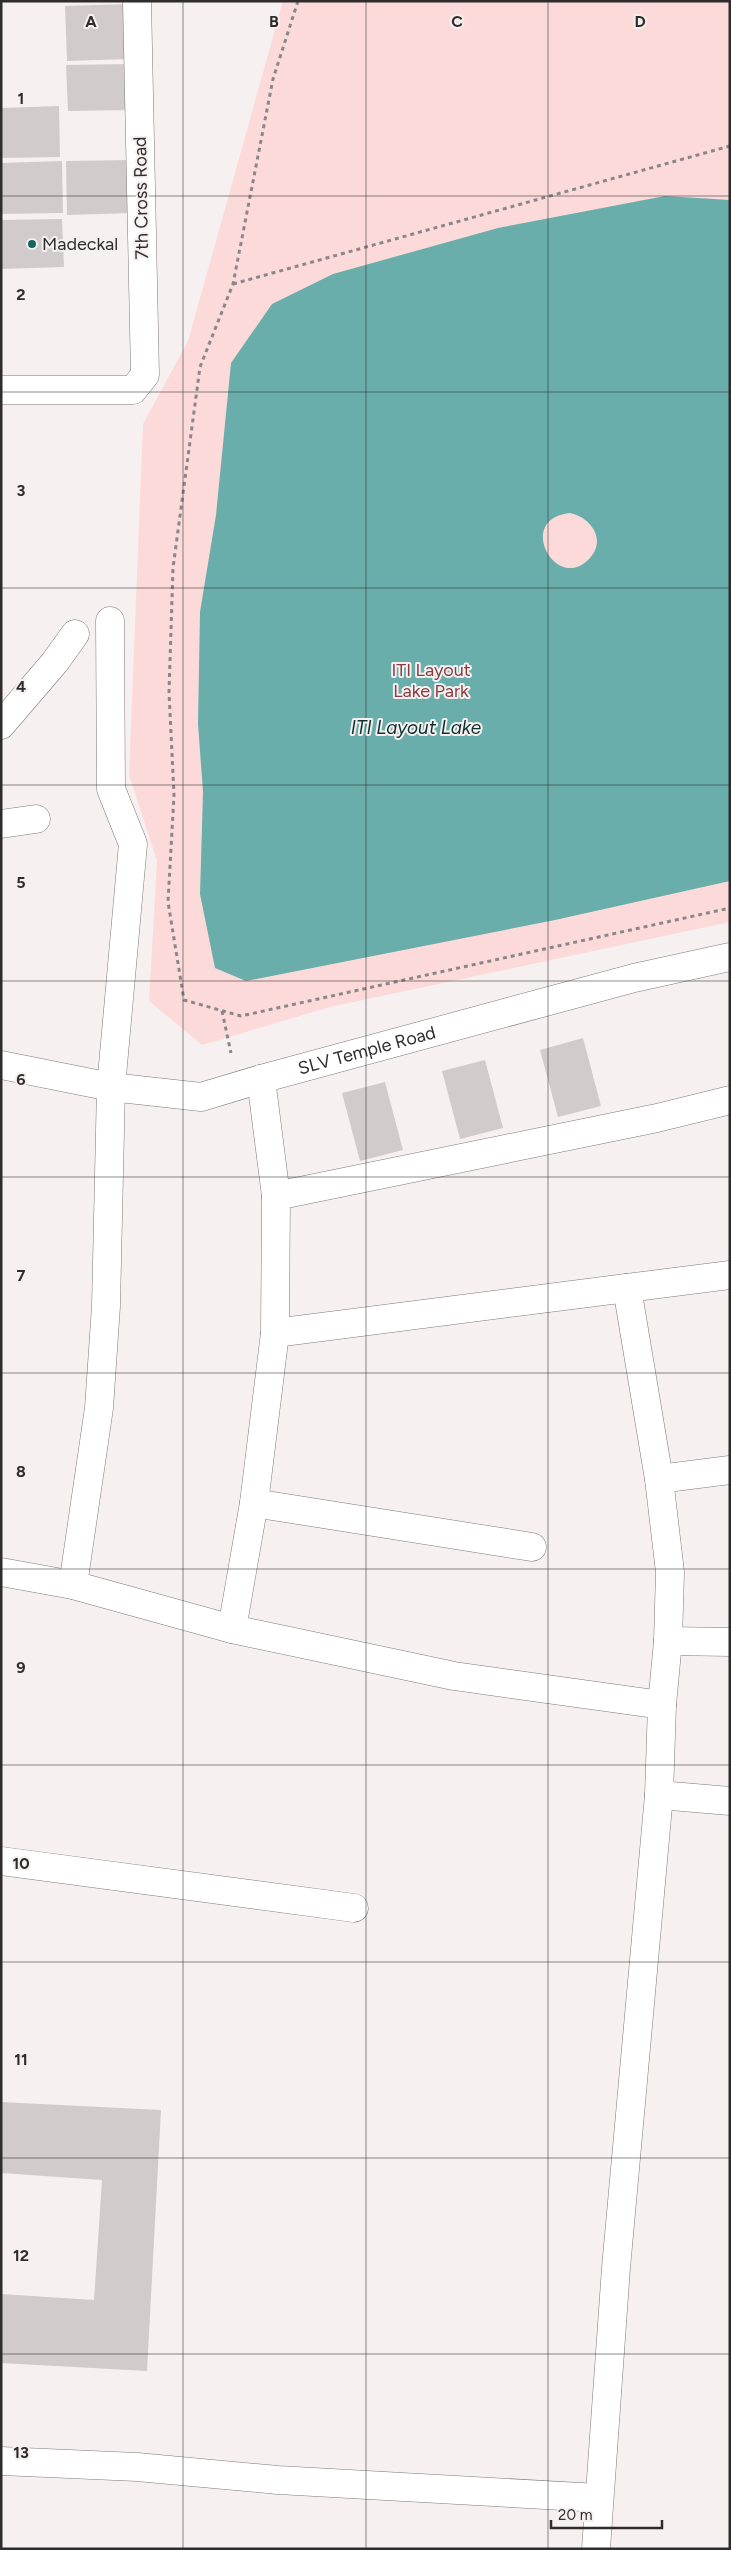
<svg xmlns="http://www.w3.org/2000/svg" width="731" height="2550" font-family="Figtree,sans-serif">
<rect width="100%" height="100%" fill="#f7f0f0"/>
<polygon fill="#fddada" points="283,1 730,1 730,922 330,1007 202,1045 149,1001 157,861 129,775 143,424 188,341"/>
<path fill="#69aeaa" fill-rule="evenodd" d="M665,196L730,200V881L555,920L246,981L215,968L200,894L203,792L198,724L200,612L216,515L231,363L272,304L333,274L498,228ZM570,513C590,517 607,539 590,558C557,595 514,519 570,513Z"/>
<g fill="#d2cbcb">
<polygon points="129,4 130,59 67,61 65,6"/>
<polygon points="129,64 130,110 68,111 66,65"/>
<polygon points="59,106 60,157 1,158 1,108"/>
<polygon points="132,160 133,213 67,215 66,161"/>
<polygon points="62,161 63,213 1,214 1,163"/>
<polygon points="62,219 64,267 1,269 1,220"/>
<polygon points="583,1038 601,1106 558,1117 540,1050"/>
<polygon points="485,1060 503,1128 460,1139 442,1071"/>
<polygon points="385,1082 403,1150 360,1161 342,1093"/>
<polygon points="1,2102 161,2110 147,2371 1,2363 1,2294 94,2300 102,2180 1,2173"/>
</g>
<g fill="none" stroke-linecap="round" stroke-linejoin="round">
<g stroke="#7f7979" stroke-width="29">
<g id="minor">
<polyline points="1,390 133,390 145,375 137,1"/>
<polyline points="1,725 55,662 75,634"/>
<polyline points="1,824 36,819"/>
<path id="s1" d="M1,1065L111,1087L201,1097L261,1079L634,978L730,957"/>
<polyline points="276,1196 657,1118 730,1100"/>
<polyline points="627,1288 730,1275"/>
<polyline points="275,1333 627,1288 659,1479 670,1572 668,1641 662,1705 659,1795 616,2268 596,2549"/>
<polyline points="659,1479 730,1470"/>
<polyline points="254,1503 532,1547"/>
<polyline points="1,1572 73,1585 232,1629 454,1676 662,1705"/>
<polyline points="73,1585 99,1408 106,1306 111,1087 133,844 111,789 110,621"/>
<polyline points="232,1629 254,1503 275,1333 276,1196 261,1079"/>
<polyline points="668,1641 730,1642"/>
<polyline points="659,1795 730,1801"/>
<polyline points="1,1861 354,1908"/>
<polyline points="1,2461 137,2467 278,2480 599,2498"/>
</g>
</g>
<g stroke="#8c8787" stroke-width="3" stroke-dasharray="4 4" stroke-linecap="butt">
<polyline points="298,1 273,79 233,284 200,367 173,568 169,692 174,795 168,902 184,1000 241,1016 730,908"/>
<polyline points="233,284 730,146"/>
<polyline points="222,1011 231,1053"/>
</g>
<use href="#minor" stroke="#fff" stroke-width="28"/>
</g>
<path fill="none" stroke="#2e2c2c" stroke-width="1" stroke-opacity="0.55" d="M183,1V2549M366,1V2549M548,1V2549M1,196H730M1,392H730M1,588H730M1,785H730M1,981H730M1,1177H730M1,1373H730M1,1569H730M1,1765H730M1,1962H730M1,2158H730M1,2354H730"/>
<circle fill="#156461" stroke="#f7f0f0" stroke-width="2" cx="32" cy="244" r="5"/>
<g text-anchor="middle" stroke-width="4" stroke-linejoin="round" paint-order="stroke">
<g font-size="18" fill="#2e2c2c" stroke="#f7f0f0">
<text transform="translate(141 198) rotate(-91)" y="6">7th Cross Road</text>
<text dy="6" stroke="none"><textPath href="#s1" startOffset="375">SLV Temple Road</textPath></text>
</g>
<g font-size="18" fill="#2e2c2c" stroke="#f7f0f0" text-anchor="start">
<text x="42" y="250">Madeckal</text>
</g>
<g font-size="18" fill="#863d41" stroke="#f7f0f0">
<text x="431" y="676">ITI Layout<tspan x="431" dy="21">Lake Park</tspan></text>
</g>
<g font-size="19" font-style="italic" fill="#0d312f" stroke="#f7f0f0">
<text x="416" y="734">ITI Layout Lake</text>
</g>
</g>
<g font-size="16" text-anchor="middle" font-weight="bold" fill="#2e2c2c" stroke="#f7f0f0" stroke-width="4" stroke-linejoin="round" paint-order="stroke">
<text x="91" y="27">A</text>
<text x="274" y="27">B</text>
<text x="457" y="27">C</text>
<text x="640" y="27">D</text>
<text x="21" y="104">1</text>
<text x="21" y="300">2</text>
<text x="21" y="496">3</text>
<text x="21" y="692">4</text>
<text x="21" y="888">5</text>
<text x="21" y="1085">6</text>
<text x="21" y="1281">7</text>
<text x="21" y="1477">8</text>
<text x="21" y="1673">9</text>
<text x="21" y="1869">10</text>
<text x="21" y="2065">11</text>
<text x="21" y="2261">12</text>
<text x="21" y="2458">13</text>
</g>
<rect width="731" height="2550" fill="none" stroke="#2e2c2c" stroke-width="5"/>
<path d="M551 2520v8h111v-8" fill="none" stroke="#2e2c2c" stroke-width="2.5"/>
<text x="558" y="2520" font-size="15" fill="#2e2c2c" stroke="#f7f0f0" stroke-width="4" paint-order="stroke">20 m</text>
</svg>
